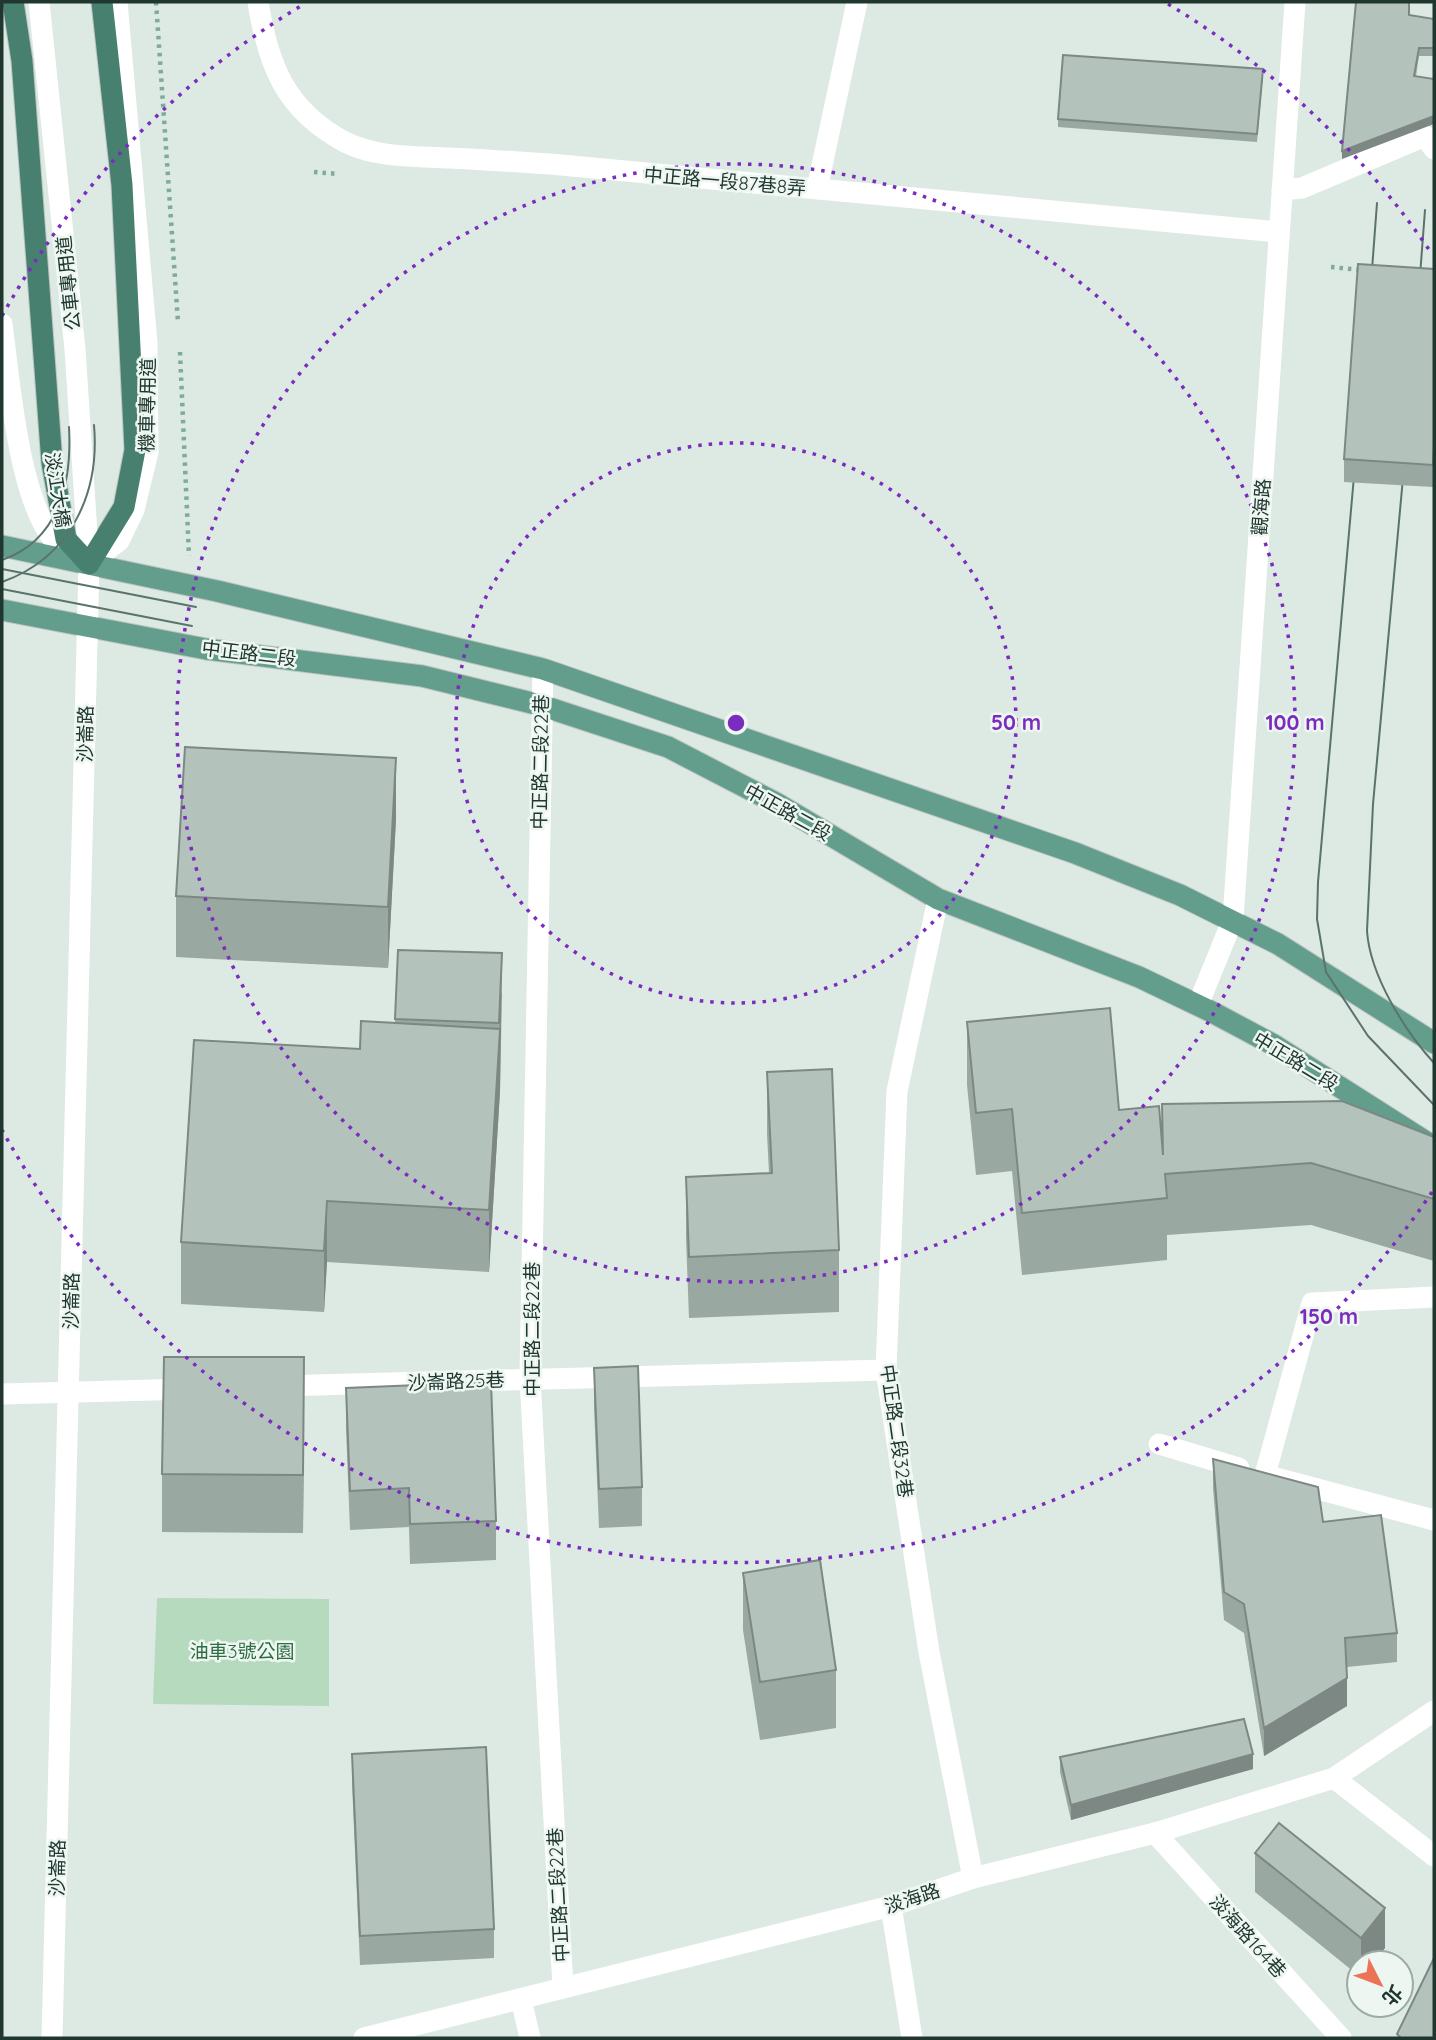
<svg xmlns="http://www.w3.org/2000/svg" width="1436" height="2040" font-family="Quicksand,'Noto Sans TC',sans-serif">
<rect width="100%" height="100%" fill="#dde9e3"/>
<polygon fill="#b6dabe" points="157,1598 329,1599 329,1706 153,1704"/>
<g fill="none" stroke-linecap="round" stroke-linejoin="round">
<g stroke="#bcc3c1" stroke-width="23">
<g id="primary">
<polyline points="2,546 217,591 543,669 1075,853 1180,895 1278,944 1434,1043"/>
<polyline points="2,610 206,649 422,676 540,705 668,747 776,803 938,899 1139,977 1212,1012 1274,1045 1434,1147"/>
</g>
</g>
<g stroke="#bcc3c1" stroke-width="23">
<polyline id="trunk" points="13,2 22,61 52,463 66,539 89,564 124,507 135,450 122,185 102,2"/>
</g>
<g stroke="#7fab9b" stroke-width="4.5" stroke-dasharray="3.5 5" stroke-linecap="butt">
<polyline points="156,2 178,322"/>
<polyline points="314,172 339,174"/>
<polyline points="1331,267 1360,270"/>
<polyline points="180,352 189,556"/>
</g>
<g stroke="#fff" stroke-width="21">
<polyline points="39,2 75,349 89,564"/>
<polyline points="817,189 857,2"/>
<polyline points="1282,190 1302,188 1425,136 1434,149"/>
<path d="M2,324C10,381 18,505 59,546C64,550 72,553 77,557"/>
<polyline points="90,563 119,541 134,510 148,452 147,343 117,2"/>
</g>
<g stroke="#fff" stroke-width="21">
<path d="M258,2C268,65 285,110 345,142C377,158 414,156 449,158C486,160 524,162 561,165C800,188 1040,209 1279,232"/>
<polyline points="543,669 530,1378 563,1988"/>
<polyline points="938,899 897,1091 886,1370 929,1652 973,1878"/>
<polyline points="1198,1005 1233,919 1295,2"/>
<polyline points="1434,1297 1312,1303 1265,1475 1434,1520"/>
<polyline points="277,1386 886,1370"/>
<polyline points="2,1394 192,1389"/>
<polyline points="1159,1444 1239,1468"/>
<polyline points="1334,1778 1434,1856"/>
<polyline points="1155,1833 1341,2038"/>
<polyline points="891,1906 912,2038"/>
<polyline points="521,1999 530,2038"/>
<polyline points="364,2038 891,1906 973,1878 1155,1833 1334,1778 1434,1711"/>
</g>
<polyline stroke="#fff" stroke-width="21" points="52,2038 89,564"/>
<use href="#primary" stroke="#639d8b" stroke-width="21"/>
<use href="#trunk" stroke="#488070" stroke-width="21"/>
<g stroke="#5a736b" stroke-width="2">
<polyline points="1371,283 1377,203"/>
<polyline points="1419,289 1425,210"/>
<polyline points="1355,465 1318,882 1317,919 1326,972 1368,1036 1434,1105"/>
<path d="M1404,467L1373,804L1367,931C1370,975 1404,1030 1434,1063"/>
<path d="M2,560C60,540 72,481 69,427"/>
<polyline points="2,569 196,607"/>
<path d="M2,582C70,558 100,494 94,425"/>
<polyline points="2,589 192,626"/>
</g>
</g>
<g fill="#9aa8a2">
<polygon points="1409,15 1434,19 1434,56 1419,56 1416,76 1342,159"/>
<polygon points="1263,76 1257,142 1058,127 1058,119"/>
<polygon points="1434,269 1433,487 1344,482 1344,459"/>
<polygon points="396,819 388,968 176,957 176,896"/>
<polygon points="398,950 502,993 500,1091 489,1272 327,1262 324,1312 181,1304 181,1242 360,1049 395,1023"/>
<polygon points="967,1022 1119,1110 1162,1143 1162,1104 1434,1137 1434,1261 1311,1225 1167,1235 1167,1260 1022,1275 1012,1171 976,1175 967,1085"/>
<polygon points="767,1072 839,1250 839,1312 689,1318 686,1238 686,1177 769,1173 767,1134"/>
<polygon points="594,1368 642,1487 642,1526 599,1528 594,1407"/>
<polygon points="346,1388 496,1521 496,1560 410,1564 409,1527 350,1530 346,1428"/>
<polygon points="304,1415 303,1533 162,1532 162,1474"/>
<polygon points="1213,1459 1323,1522 1397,1633 1397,1662 1347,1667 1347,1706 1264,1756 1244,1633 1224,1620 1213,1488"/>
<polygon points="743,1573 836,1670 836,1728 760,1740 743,1630"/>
<polygon points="352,1754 494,1929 494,1958 360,1965 352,1783"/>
<polygon points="1060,1757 1253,1769 1071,1820 1060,1772"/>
<polygon points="1255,1853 1385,1948 1373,1963 1359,1963 1359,1976 1255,1892"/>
</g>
<g fill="#7d8884">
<polygon points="1434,116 1434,124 1342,159 1342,151"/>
<polygon points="1434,444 1434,467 1433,487 1433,465"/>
<polygon points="396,758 396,819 388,968 388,907"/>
<polygon points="502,953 500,1091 489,1272 489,1210 499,1042"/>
<polygon points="327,1201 327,1262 324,1312 324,1251"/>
<polygon points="304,1357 304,1415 303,1533 303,1475"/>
<polygon points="1347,1678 1347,1706 1264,1756 1264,1728"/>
<polygon points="1253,1754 1253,1769 1071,1820 1071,1805"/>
<polygon points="1385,1908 1385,1948 1373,1963 1361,1963 1361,1938"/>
</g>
<g fill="#b3c3bc" stroke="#7d8884" stroke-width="2">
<polygon points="1356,2 1409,2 1409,15 1434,19 1434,48 1419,48 1414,76 1434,79 1434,116 1342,151"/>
<polygon points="1063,55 1263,69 1257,134 1058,119"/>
<polygon points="1358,264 1434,269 1434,444 1433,465 1344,459"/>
<polygon points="185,747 396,758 388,907 176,896"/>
<polygon points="398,950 502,953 499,1023 395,1019"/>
<polygon points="1110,1008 1119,1110 1159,1106 1163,1155 1162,1104 1342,1101 1434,1137 1434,1199 1311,1163 1165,1174 1167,1198 1022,1213 1012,1109 976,1113 967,1022"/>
<polygon points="361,1021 500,1029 489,1210 327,1201 324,1251 181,1242 194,1040 360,1049"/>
<polygon points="832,1069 839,1250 689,1257 686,1177 772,1173 767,1072"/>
<polygon points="164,1357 304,1357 303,1475 162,1474"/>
<polygon points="638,1366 642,1487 599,1489 594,1368"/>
<polygon points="491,1382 496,1521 410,1524 409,1488 350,1491 346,1388"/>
<polygon points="1213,1459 1318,1487 1323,1522 1381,1515 1397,1633 1345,1638 1347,1678 1264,1728 1244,1604 1224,1592"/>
<polygon points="820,1560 836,1670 760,1682 743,1573"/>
<polygon points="1244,1719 1253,1754 1071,1805 1060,1757"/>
<polygon points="486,1747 494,1929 360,1936 352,1754"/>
<polygon points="1279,1823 1385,1908 1361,1938 1255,1853"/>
<polygon points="1434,1958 1434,2038 1401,2038 1397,2034"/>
</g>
<g fill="none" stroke="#7b2cbf" stroke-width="3.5" stroke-dasharray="3.5 7">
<circle cx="736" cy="723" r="280"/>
<circle cx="736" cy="723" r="559"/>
<path d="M1432 1192A839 839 0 0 1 2 1130M2 316A839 839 0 0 1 304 4M1168 4A839 839 0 0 1 1432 254"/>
</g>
<g text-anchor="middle" stroke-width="5" stroke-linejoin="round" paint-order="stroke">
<g font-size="19" fill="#203730" stroke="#edf6f1">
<text transform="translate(725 181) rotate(5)" y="7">中正路一段87巷8弄</text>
<text transform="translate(68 283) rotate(-96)" y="7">公車專用道</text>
<text transform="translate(147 405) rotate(-89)" y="7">機車專用道</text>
<text transform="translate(58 490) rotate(81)" y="7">淡江大橋</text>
<text transform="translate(1261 507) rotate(-86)" y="7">觀海路</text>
<text transform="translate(249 653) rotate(7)" y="7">中正路二段</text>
<text transform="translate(85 734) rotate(-89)" y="7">沙崙路</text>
<text transform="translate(540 762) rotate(-89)" y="7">中正路二段22巷</text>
<text transform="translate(788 812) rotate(29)" y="7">中正路二段</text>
<text transform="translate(1296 1061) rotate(31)" y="7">中正路二段</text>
<text transform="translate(71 1301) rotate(-89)" y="7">沙崙路</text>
<text transform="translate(532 1329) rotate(-90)" y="7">中正路二段22巷</text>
<text transform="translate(456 1381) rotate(-2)" y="7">沙崙路25巷</text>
<text transform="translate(897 1431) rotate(82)" y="7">中正路二段32巷</text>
<text transform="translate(57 1868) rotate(-89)" y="7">沙崙路</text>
<text transform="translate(558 1895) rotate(-93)" y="7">中正路二段22巷</text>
<text transform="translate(912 1898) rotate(-18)" y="7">淡海路</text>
<text transform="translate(1248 1936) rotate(48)" y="7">淡海路164巷</text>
</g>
<g font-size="19" fill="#2c6d41" stroke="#edf6f1">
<text x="242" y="1658">油車3號公園</text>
</g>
</g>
<circle cx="736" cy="723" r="10" fill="#7b2cbf" stroke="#edf6f1" stroke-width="3.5"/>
<g font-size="21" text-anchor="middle" font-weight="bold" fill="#7b2cbf" stroke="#edf6f1" stroke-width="5" stroke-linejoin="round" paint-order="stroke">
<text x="1016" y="730">50 m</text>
<text x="1295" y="730">100 m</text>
<text x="1329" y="1324">150 m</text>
</g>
<rect width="1436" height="2040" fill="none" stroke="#203730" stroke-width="7"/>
<g transform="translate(1380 1984) rotate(132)"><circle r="33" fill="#edf6f1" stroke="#9baaa4" stroke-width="2"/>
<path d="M0-5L12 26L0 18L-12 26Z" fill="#ed7357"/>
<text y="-10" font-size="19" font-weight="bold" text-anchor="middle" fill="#203730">北</text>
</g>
</svg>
